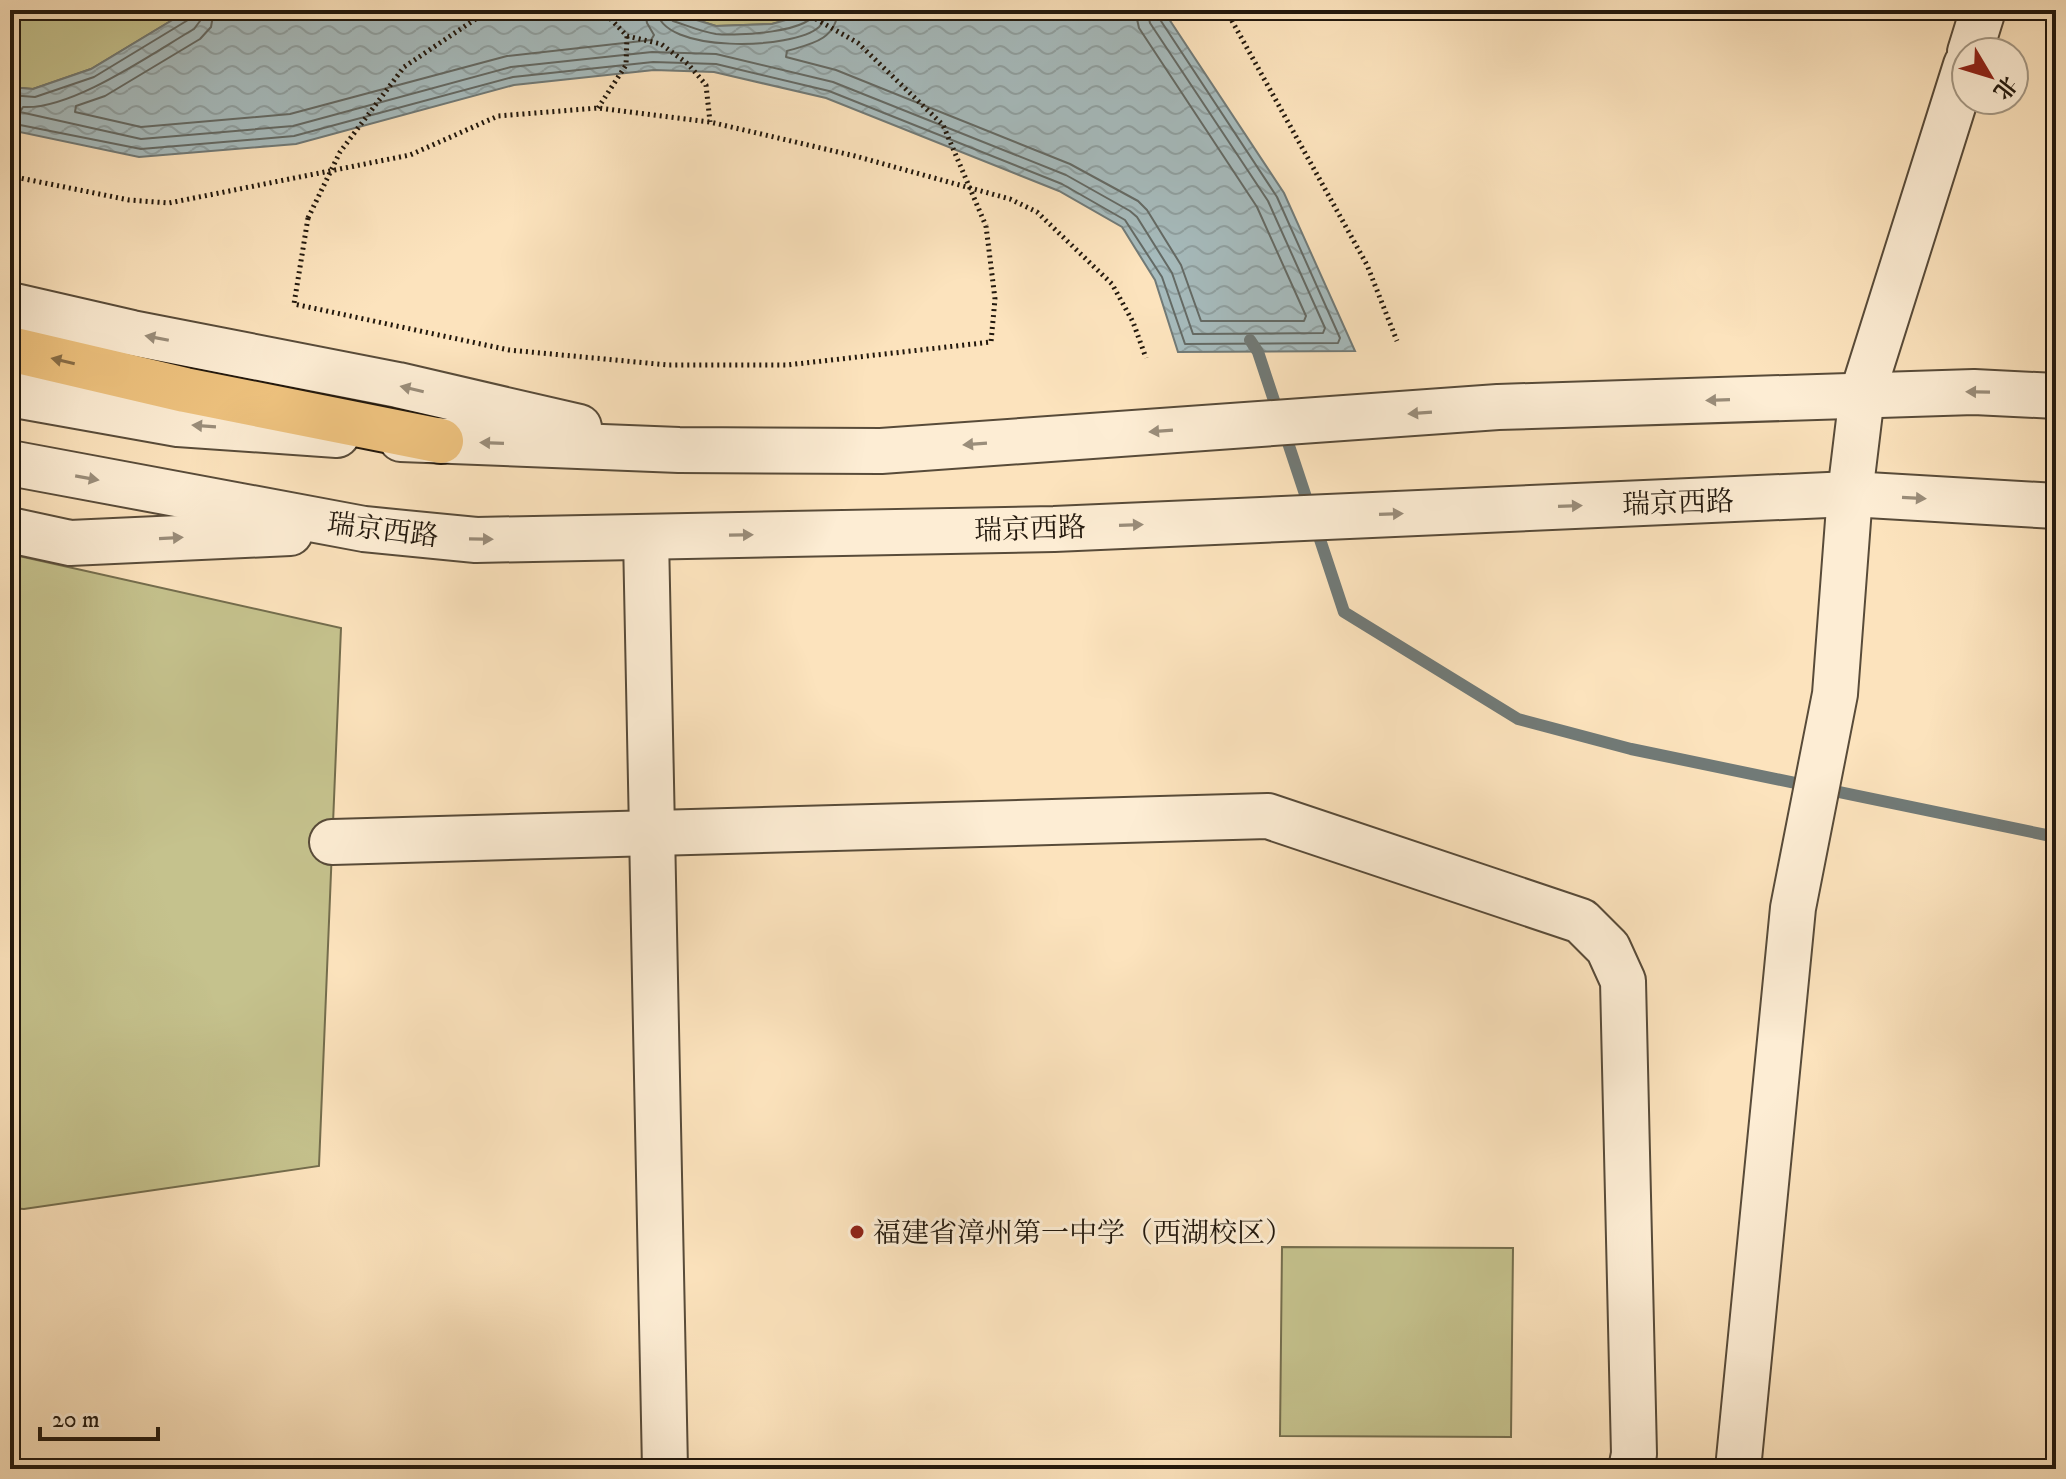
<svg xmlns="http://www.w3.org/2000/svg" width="2066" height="1479" font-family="'IM FELL DW Pica','Noto Serif SC',serif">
<defs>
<pattern id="water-waves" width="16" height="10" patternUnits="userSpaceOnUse" patternTransform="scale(2)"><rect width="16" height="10" fill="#a6bbbd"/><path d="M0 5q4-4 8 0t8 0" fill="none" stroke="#8fa0a1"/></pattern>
</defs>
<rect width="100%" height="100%" fill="#fce3bd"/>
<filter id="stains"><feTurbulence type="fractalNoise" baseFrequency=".0025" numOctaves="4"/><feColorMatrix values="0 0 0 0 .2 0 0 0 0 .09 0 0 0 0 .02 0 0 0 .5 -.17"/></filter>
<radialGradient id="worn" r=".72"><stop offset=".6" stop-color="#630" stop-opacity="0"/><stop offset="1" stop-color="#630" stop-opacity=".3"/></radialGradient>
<g fill="#c5c28d" stroke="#746d4d" stroke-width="2">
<polygon points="10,10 189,10 91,69 33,89 10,87"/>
<polygon points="664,10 820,10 772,24 716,26"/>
<polygon points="10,554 341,628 319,1166 24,1209 10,1208"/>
<polygon points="1282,1247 1513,1248 1511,1437 1280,1436"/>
</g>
<polygon fill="url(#water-waves)" stroke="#717a77" stroke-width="2" points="189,10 664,10 716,26 772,24 820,10 1163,10 1284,193 1355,351 1178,352 1155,280 1122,227 1059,191 826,98 714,72 654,70 514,85 296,144 139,157 10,130 10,87 33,89 91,69"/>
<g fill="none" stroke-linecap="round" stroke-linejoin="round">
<g stroke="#646a65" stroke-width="2">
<path d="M202,10L200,21L194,29C151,54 72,110 23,107L20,112L141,139L293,126L511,67L652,52L716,54L833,82L1066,175L1130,211L1137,217L1172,273L1193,334L1323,333L1325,328L1268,201L1150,23L1147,10"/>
<polyline points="214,10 211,27 200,39 105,96 76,106 75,112 141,127 290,114 507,56 651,40 654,35 647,23 645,10"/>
<path d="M657,10C660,54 794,50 819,27C824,22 825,17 826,10"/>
<path d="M667,10L668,16L673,21C686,25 702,32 716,34C736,36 813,33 816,10"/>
<path d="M838,10C836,40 811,44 787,51L786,57L836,70L1070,164L1138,201L1147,210L1181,265L1201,321H1304L1306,316L1257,207L1139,28L1135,10"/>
<polyline points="10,95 35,97 94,77 188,20 192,10"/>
<polyline points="10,123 141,149 294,136 513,77 653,62 716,64 829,91 1062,184 1125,220 1162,277 1185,344 1338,343 1340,338 1277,197 1159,18 1157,10"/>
</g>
<polyline stroke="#717a77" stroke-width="12" points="1250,340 1258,352 1344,612 1518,719 1631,749 2056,837"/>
<g stroke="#584b39" stroke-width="48">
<g id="minor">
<polyline points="1970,52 1983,10"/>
<polyline points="10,305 132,333 398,385 579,427"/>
<polyline points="10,394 178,424 337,435"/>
<polyline points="401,439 679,450 881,451 1498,407 1974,392 2056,396"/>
<polyline points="10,463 364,529 476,540 1054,529 1850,494 2056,506"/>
<polyline points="10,530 70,543 290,533"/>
<polyline points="646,537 665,1469"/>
<polyline points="332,842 1268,816 1581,921 1608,948 1623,981 1634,1454 1631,1469"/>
<polyline points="1738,1469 1793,908 1835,694 1850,494 1862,395 1966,65"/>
</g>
</g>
<g stroke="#22180d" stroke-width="48">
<polyline id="major" points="10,349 185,390 441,441"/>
</g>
<g stroke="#22180d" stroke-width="5" stroke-dasharray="2 4" stroke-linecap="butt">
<polyline points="487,10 487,11"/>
<polyline points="602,10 627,36 661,44 688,64 706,85 710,122"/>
<polyline points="1226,10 1367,265 1397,341"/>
<polyline points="598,108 626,65 627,36"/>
<polyline points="10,176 129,200 169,203 410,155 498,116 598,108 710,122 855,156 1010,199 1037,212 1112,284 1133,322 1146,358"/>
<polyline points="308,218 294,304 509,350 668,365 787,365 991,342 995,299 986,226"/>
</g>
<use href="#minor" stroke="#fdedd4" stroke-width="44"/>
<use href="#major" stroke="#eec27e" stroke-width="44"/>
<g stroke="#22180d" stroke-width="5" stroke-dasharray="2 4" stroke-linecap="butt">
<polyline points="800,10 858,43 943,125 986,226"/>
<polyline points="308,218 340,152 404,67 489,10"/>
</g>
</g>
<defs><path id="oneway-solid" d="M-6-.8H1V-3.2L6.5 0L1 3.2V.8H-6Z" transform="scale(2)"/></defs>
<g fill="#9a8d7a">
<use href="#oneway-solid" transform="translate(157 338) rotate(-169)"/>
<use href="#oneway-solid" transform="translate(412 389) rotate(-167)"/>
<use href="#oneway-solid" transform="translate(1978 392) rotate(-179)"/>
<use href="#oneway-solid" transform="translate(1718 400) rotate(178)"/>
<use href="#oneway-solid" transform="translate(1420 413) rotate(176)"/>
<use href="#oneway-solid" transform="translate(204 426) rotate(-176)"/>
<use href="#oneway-solid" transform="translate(1161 431) rotate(176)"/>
<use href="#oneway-solid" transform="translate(492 443) rotate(-178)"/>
<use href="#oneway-solid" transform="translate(975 444) rotate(176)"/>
<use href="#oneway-solid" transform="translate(87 478) rotate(10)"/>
<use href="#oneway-solid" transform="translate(1914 498) rotate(3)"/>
<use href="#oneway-solid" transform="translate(1570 506) rotate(-2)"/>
<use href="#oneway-solid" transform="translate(1391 514) rotate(-2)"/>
<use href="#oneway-solid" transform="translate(1131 525) rotate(-2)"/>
<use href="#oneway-solid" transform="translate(741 535) rotate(-1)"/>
<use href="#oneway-solid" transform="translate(171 538) rotate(-3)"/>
<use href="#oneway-solid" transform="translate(481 539) rotate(1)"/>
</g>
<use fill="#886d46" href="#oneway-solid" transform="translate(63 361) rotate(-167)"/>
<circle fill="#8f2418" stroke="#fdedd4" stroke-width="3" cx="857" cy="1232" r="8"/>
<g text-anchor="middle" stroke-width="6" stroke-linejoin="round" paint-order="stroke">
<g font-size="28" fill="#22180d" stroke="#fdedd4">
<text transform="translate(1678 502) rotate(-2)" y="10">瑞京西路</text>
<text transform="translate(1030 528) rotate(-2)" y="10">瑞京西路</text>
<text transform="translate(383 529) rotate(7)" y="10">瑞京西路</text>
</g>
<g font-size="28" fill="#22180d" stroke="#fdedd4" text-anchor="start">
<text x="873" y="1242">福建省漳州第一中学（西湖校区）</text>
</g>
</g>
<rect width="2066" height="1479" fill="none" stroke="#fce3bd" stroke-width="40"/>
<rect x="12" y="12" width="2042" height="1455" fill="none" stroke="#22180d" stroke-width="4"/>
<rect x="20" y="20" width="2026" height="1439" fill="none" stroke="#22180d" stroke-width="2"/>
<g transform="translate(1990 76) rotate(128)"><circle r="38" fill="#fdedd4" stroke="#a59884" stroke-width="2"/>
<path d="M0-6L14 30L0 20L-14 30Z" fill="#8f2418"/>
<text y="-12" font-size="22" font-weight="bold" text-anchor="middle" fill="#22180d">北</text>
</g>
<path d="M40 1427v12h118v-12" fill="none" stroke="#22180d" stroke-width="4"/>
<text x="52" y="1427" font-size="24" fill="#22180d" stroke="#fdedd4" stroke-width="6" paint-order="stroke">20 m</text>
<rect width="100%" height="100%" filter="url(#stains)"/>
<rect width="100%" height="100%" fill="url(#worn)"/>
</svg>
